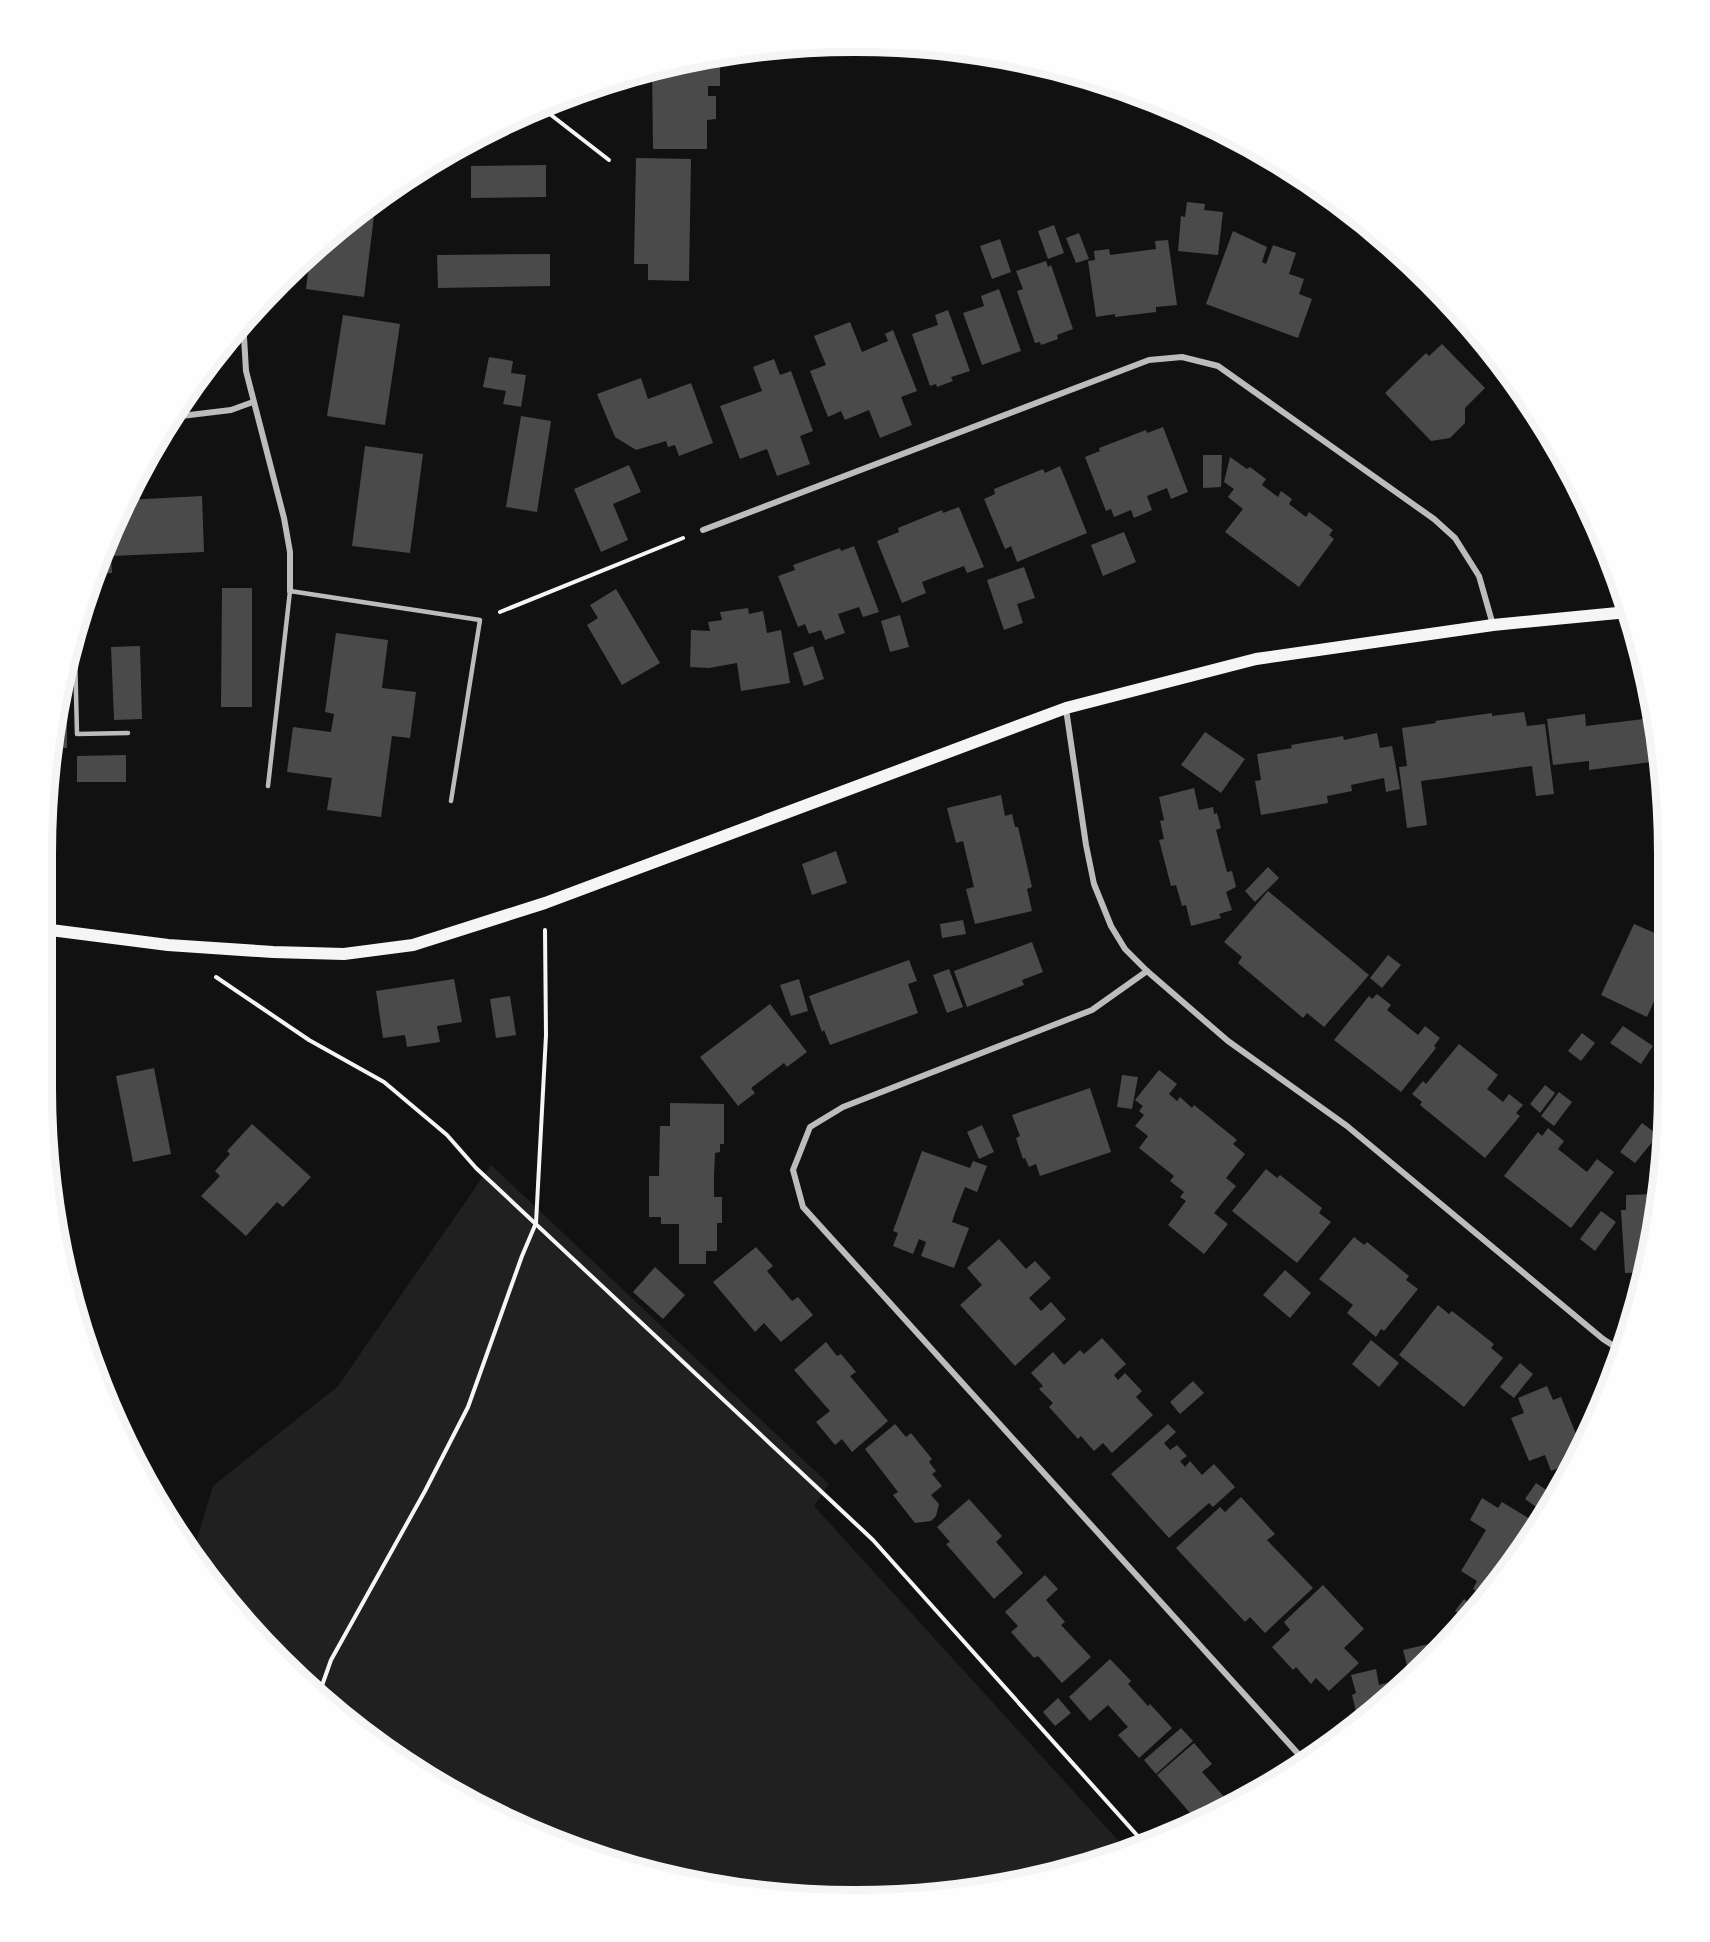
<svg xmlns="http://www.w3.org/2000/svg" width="1710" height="1942" font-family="Helvetica,sans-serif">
<rect width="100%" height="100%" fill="#111"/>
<polygon fill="#202020" points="491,1165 829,1484 814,1506 1126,1849 1066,1872 908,1898 697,1884 544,1838 360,1732 244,1623 194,1549 213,1486 338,1386"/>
<g fill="#4a4a4a">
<polygon points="720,58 720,86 708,86 708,96 716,96 716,119 707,120 707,149 653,149 652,68"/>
<polygon points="636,158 691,159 689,281 648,280 648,264 634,264"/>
<polygon points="546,165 546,197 471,198 471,166"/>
<polygon points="376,200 364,297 306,289 310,257 360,210"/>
<polygon points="1187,202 1205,204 1204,210 1223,212 1218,255 1178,251 1181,216 1185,217"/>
<polygon points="1054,225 1064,253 1048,259 1038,231"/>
<polygon points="1233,231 1267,247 1262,262 1266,264 1273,245 1296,253 1289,274 1304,279 1299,294 1312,299 1298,338 1206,304"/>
<polygon points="1079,233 1089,259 1076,263 1066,238"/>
<polygon points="1000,239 1011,272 992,279 980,246"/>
<polygon points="1168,240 1177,305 1156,307 1156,312 1115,317 1115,314 1096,317 1088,261 1095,260 1094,251 1109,249 1110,255 1156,249 1155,241"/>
<polygon points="550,254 550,286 438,288 437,255"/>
<polygon points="1046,261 1048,267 1051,265 1073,329 1057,335 1058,339 1041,345 1040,342 1035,343 1017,291 1023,289 1016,271"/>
<polygon points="999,289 1021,351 982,365 963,313 984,306 981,296"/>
<polygon points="948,310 970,371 951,377 953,381 937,387 936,384 930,386 912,334 938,325 935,315"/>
<polygon points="343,315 400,324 385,425 327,416"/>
<polygon points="850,322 862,352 888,341 885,334 893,330 917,391 901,397 912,425 880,438 869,410 845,420 841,411 828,417 810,371 826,365 814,336"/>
<polygon points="1442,344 1485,388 1465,408 1465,423 1450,438 1431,441 1385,393 1426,353 1429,356"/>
<polygon points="489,357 513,361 511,373 526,375 521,407 503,404 506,391 483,387"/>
<polygon points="774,359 780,375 791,371 813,431 800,436 810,464 777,476 767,449 740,459 720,406 762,391 753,367"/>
<polygon points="641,378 648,399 691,383 713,443 679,456 675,445 668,447 666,441 636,450 615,437 597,394"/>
<polygon points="521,416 551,421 537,512 506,507"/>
<polygon points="1163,427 1188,492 1171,499 1167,488 1147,496 1152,510 1134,518 1131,510 1114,517 1111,509 1106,511 1085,457 1100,451 1099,448 1146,430 1147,433"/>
<polygon points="365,446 423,454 410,553 352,546"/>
<polygon points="1203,455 1222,455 1221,487 1203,488"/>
<polygon points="1230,457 1247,469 1250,467 1266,479 1262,485 1278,497 1281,491 1292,499 1289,504 1306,517 1309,512 1333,530 1329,535 1334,539 1299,587 1225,532 1243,509 1228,497 1234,489 1224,482"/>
<polygon points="629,465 641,492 613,504 628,540 601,552 574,489"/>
<polygon points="1060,466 1087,533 1017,562 1011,546 1005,549 984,499 995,494 994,489 1043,469 1045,473"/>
<polygon points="202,496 204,552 111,556 112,573 95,574 104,544 126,500"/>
<polygon points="959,507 984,567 967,573 964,566 922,582 926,593 902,603 877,541 899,532 898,528 942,510 943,513"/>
<polygon points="1124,532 1136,562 1103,576 1091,545"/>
<polygon points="854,546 879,612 863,617 859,607 838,614 845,633 825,640 821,630 809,634 805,624 798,627 778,576 795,570 793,565 840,548 841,551"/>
<polygon points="1024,567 1035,598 1017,604 1023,623 1004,630 987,580"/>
<polygon points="222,588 252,588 252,707 221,707"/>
<polygon points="616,589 660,663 622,685 587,625 598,618 590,605"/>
<polygon points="748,608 749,614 763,611 767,633 781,630 790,683 741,691 737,663 709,668 690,667 691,630 710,631 708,622 722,620 720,612"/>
<polygon points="900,615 909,647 890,652 881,621"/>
<polygon points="336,633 388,640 382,688 416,692 410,738 392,736 381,817 327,810 332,778 287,772 293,727 331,732 334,714 325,712"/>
<polygon points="140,646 142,719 114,720 111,647"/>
<polygon points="813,646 824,679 804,686 793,653"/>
<polygon points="57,703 67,703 67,748 51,748"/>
<polygon points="1524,712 1527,726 1545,724 1554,794 1536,796 1532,766 1421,781 1427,825 1407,828 1399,767 1407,766 1402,728 1436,723 1435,721 1492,713 1492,716"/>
<polygon points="1585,714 1586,726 1652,718 1659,761 1589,770 1589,761 1553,765 1547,719"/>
<polygon points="1205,732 1245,759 1221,793 1181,765"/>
<polygon points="1377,733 1380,748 1392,746 1400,789 1386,792 1384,778 1351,785 1352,791 1327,796 1328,803 1261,815 1255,781 1261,780 1257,754 1292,748 1291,745 1343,736 1344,740"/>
<polygon points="126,755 126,782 77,782 77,756"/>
<polygon points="1194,788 1199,810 1213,807 1214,814 1217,813 1221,828 1216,830 1227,872 1232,871 1236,887 1226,892 1232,910 1219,914 1221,918 1191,926 1186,905 1182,906 1176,885 1171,886 1159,840 1164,839 1160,821 1164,820 1159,797"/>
<polygon points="1001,795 1005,816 1012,814 1015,827 1018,827 1032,887 1027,889 1032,911 975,924 966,889 974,887 963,841 956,843 947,808"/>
<polygon points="836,851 847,883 812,895 802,864"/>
<polygon points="1268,867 1279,878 1255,902 1245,891"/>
<polygon points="1268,891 1369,975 1324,1027 1307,1013 1303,1018 1238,963 1242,957 1224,942"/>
<polygon points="963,920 966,934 942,938 940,924"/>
<polygon points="1634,924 1666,938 1666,975 1647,1017 1601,995"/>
<polygon points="1032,942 1043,972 1022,980 1024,985 967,1007 954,971"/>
<polygon points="1388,955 1401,965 1382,988 1370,978"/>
<polygon points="909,960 917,981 908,984 918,1013 830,1045 824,1030 822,1032 809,996"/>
<polygon points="949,969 963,1007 947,1013 933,975"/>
<polygon points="454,979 462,1022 437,1026 440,1042 407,1047 405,1035 383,1038 376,991"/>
<polygon points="799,979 808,1011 791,1016 780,985"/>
<polygon points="1377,994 1391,1005 1387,1010 1418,1035 1425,1026 1440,1038 1434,1046 1436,1048 1401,1092 1334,1040 1369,996 1372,999"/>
<polygon points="510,996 516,1035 496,1038 490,999"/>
<polygon points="770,1004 807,1052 787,1067 784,1063 751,1088 755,1093 738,1106 700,1057"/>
<polygon points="1623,1026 1653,1046 1641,1064 1610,1043"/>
<polygon points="1582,1033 1595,1043 1581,1061 1568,1051"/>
<polygon points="1459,1044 1498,1075 1487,1089 1503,1102 1509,1094 1523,1105 1516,1113 1520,1116 1485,1158 1420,1105 1422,1102 1412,1094 1423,1081 1426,1084"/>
<polygon points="154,1068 171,1154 133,1162 116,1076"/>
<polygon points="1159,1070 1177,1084 1169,1094 1177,1101 1180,1097 1192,1108 1194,1105 1237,1140 1233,1144 1245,1154 1226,1178 1236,1186 1214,1213 1228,1224 1204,1254 1168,1225 1186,1201 1180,1197 1184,1192 1170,1181 1174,1176 1139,1148 1148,1136 1135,1126 1144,1115 1139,1111 1143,1106 1135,1100"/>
<polygon points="1122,1075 1138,1077 1132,1109 1117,1107"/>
<polygon points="1545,1085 1555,1093 1540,1113 1530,1104"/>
<polygon points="1090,1088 1111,1152 1040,1176 1036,1164 1029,1167 1025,1158 1023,1159 1016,1138 1020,1136 1012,1115"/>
<polygon points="1559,1092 1572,1102 1554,1126 1541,1116"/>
<polygon points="670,1103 724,1104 724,1144 720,1144 720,1152 715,1153 714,1176 714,1197 722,1197 722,1223 717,1223 717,1251 706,1251 706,1264 679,1264 679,1224 661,1224 661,1217 649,1217 649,1176 659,1176 660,1126 670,1126"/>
<polygon points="1642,1123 1658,1135 1635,1163 1620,1152"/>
<polygon points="252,1124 311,1177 283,1207 277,1202 246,1236 201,1196 220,1176 215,1171 230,1154 227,1151"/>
<polygon points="982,1125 994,1152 979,1159 967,1132"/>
<polygon points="1548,1128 1564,1141 1558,1149 1587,1172 1597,1159 1614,1172 1571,1228 1504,1176 1538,1132 1542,1136"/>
<polygon points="922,1151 970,1168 973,1161 987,1166 977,1192 965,1187 955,1213 952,1222 969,1228 954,1268 921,1256 926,1242 919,1239 913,1254 893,1246 898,1233 893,1231"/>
<polygon points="1266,1169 1277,1178 1280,1175 1322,1208 1319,1213 1331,1222 1297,1263 1232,1211"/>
<polygon points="1657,1194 1644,1272 1625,1273 1621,1210 1626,1210 1626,1195"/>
<polygon points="1601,1211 1616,1222 1595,1251 1580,1239"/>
<polygon points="1354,1237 1364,1245 1367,1242 1409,1276 1406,1280 1418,1289 1384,1331 1381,1329 1376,1337 1347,1313 1353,1305 1319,1279"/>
<polygon points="999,1239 1026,1269 1035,1261 1051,1278 1029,1298 1041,1311 1051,1302 1066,1319 1015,1366 960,1305 982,1285 967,1268"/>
<polygon points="756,1247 773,1266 767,1271 792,1301 798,1297 813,1315 781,1342 764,1323 755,1332 713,1282"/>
<polygon points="655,1267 685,1295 663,1319 633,1292"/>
<polygon points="1285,1270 1311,1293 1290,1318 1263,1295"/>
<polygon points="1438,1305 1449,1314 1452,1311 1494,1344 1491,1348 1503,1358 1464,1407 1399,1355"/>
<polygon points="1102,1338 1126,1364 1114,1375 1118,1380 1125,1373 1142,1391 1136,1397 1153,1415 1112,1453 1103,1443 1094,1451 1081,1436 1078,1439 1049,1407 1053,1403 1039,1389 1043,1386 1031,1373 1053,1352 1064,1365 1080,1350 1084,1354"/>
<polygon points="1371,1340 1399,1363 1379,1387 1352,1364"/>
<polygon points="826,1342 837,1356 841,1354 856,1372 850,1376 888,1421 852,1452 842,1439 835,1445 816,1422 830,1411 794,1370"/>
<polygon points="1520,1363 1533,1374 1514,1398 1500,1387"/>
<polygon points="1193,1381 1204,1393 1180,1414 1170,1402"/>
<polygon points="1547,1386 1553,1400 1561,1397 1578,1439 1573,1441 1579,1455 1575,1461 1551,1471 1545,1455 1529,1461 1511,1418 1524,1413 1518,1398"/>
<polygon points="895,1424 906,1437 911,1433 932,1459 929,1462 936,1471 932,1474 942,1486 931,1495 939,1504 936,1516 931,1521 915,1523 893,1495 898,1492 865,1449"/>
<polygon points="1168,1424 1176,1432 1164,1443 1170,1450 1177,1445 1187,1456 1180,1461 1185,1467 1190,1461 1202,1475 1214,1464 1235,1487 1213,1507 1209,1503 1169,1538 1111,1474"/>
<polygon points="1536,1483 1554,1495 1543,1512 1525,1499"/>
<polygon points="1241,1497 1275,1534 1267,1540 1313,1588 1265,1633 1250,1617 1245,1622 1176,1548 1220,1507 1225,1512"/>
<polygon points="1482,1498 1498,1508 1502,1502 1537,1523 1500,1582 1486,1597 1473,1589 1477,1581 1461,1571 1486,1530 1470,1520"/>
<polygon points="969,1499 1002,1536 996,1542 1023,1573 994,1599 946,1544 950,1542 937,1527"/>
<polygon points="1045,1575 1058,1589 1046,1600 1065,1622 1061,1625 1091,1657 1062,1683 1038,1656 1034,1658 1011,1632 1018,1626 1005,1612"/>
<polygon points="1323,1585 1364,1629 1344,1648 1359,1663 1329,1691 1316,1678 1311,1684 1296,1667 1293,1670 1272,1647 1290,1630 1284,1622"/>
<polygon points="1464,1599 1475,1608 1465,1619 1455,1611"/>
<polygon points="1429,1644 1431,1655 1391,1698 1358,1720 1352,1695 1356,1693 1351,1675 1376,1669 1379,1685 1410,1677 1403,1650"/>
<polygon points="1110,1659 1131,1681 1128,1684 1148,1706 1150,1704 1172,1728 1139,1758 1118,1735 1128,1727 1108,1705 1090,1721 1069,1697"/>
<polygon points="1058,1698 1071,1713 1055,1726 1043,1712"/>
<polygon points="1181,1728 1193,1741 1156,1774 1144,1760"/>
<polygon points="1194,1743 1212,1764 1202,1772 1226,1799 1198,1822 1157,1775"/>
</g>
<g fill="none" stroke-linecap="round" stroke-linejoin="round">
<g stroke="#f5f5f5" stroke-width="4">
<polyline points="542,108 609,160"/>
<polyline points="500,612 683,538"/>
<polyline points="216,977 309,1040 384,1082 447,1135 476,1168 873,1540 1144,1843"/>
<polyline points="319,1694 331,1660 425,1491 468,1407 522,1256 536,1223 546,1035 545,930"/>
</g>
<g stroke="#bcbcbc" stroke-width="4.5">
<polyline points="75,652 77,734 128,733"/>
<polyline points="268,786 290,591 480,620 451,801"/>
</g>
<g stroke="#bcbcbc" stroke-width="6">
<polyline points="243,320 246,371 284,518 290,552 290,591"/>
<polyline points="173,417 231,410 253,402"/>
<polyline points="703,530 1149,360 1182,357 1218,366 1434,519 1455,538 1479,576 1493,625"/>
<polyline points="71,652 75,652"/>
<polyline points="1066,709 1086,845 1094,884 1111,926 1125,949 1147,971 1228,1041 1347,1126 1603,1339 1620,1350"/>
<polyline points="1147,971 1092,1010 843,1107 810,1127 793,1170 803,1207 1302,1758"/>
</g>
<polyline stroke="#f5f5f5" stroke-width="12" points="43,929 168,945 273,952 344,954 413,945 545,903 1066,708 1256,659 1493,625 1628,612"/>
</g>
<path d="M0 0H1710V1942H0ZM854 52H856A802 802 0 0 1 1658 854V1088A802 802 0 0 1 856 1890H854A802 802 0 0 1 52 1088V854A802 802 0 0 1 854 52Z" fill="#fefefe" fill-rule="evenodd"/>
<path fill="none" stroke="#f5f5f5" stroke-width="8" d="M854 52H856A802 802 0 0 1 1658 854V1088A802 802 0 0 1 856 1890H854A802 802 0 0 1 52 1088V854A802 802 0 0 1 854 52Z"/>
</svg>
